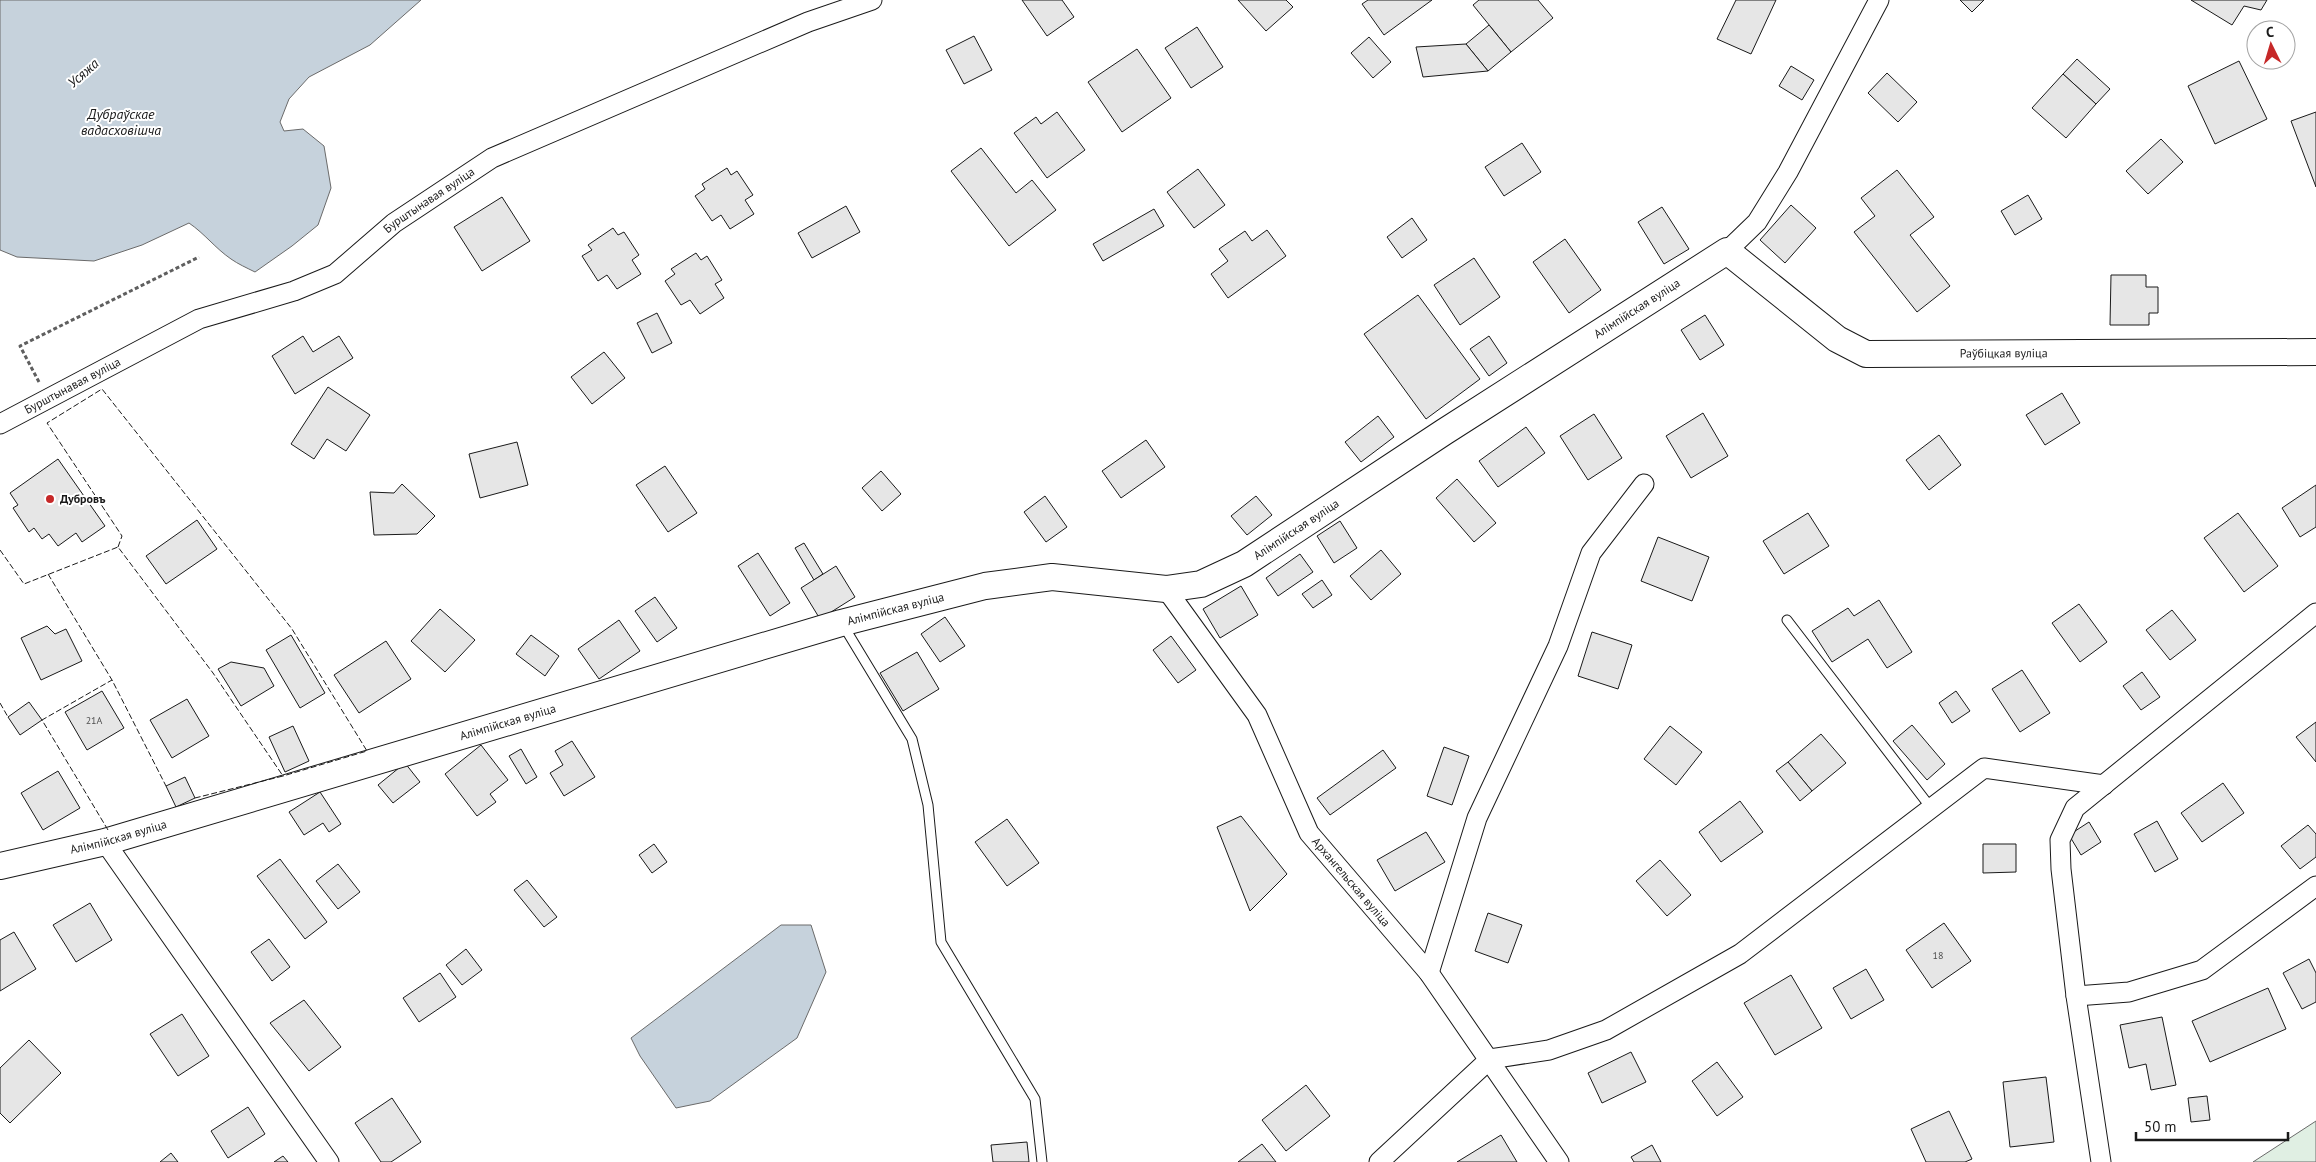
<svg xmlns="http://www.w3.org/2000/svg" width="2316" height="1162" font-family="'PT Sans',sans-serif">
<rect width="100%" height="100%" fill="#fff"/>
<polygon fill="#e0efe3" stroke="#6a6a6a" points="2316,1121 2316,1162 2253,1162"/>
<g fill="#c6d2dc" stroke="#6a6a6a">
<path d="M0,0H421L370,45L309,77L289,99L280,122L284,131L303,129L324,146L331,188L318,225L292,246L255,272C247,268 238,264 231,259C215,248 205,234 189,223L142,245L94,261L17,257L0,250Z"/>
<polygon points="781,925 811,925 826,972 797,1038 710,1101 676,1108 640,1056 631,1038"/>
</g>
<g fill="#e6e6e6" stroke="#1a1a1a">
<polygon points="1022,0 1062,0 1074,17 1047,36"/>
<polygon points="1238,0 1286,0 1293,7 1266,31"/>
<polygon points="1368,0 1432,0 1384,35 1362,4"/>
<polygon points="1479,0 1538,0 1553,18 1511,52 1473,5"/>
<polygon points="1736,0 1776,0 1751,54 1717,39"/>
<polygon points="1960,0 1984,0 1972,12"/>
<polygon points="2191,0 2267,0 2261,10 2244,6 2232,25"/>
<polygon points="1489,25 1511,52 1488,71 1466,44"/>
<polygon points="1197,27 1223,67 1191,88 1165,48"/>
<polygon points="974,36 992,70 964,84 946,50"/>
<polygon points="1369,37 1391,62 1373,78 1351,53"/>
<polygon points="1466,44 1488,71 1423,77 1416,47"/>
<polygon points="1137,49 1171,98 1122,132 1088,82"/>
<polygon points="2077,59 2110,89 2096,104 2063,74"/>
<polygon points="2239,61 2267,119 2215,144 2188,86"/>
<polygon points="1791,66 1814,80 1802,100 1779,86"/>
<polygon points="1887,73 1917,102 1898,122 1868,93"/>
<polygon points="2063,74 2096,104 2066,138 2032,108"/>
<polygon points="1057,112 1085,150 1047,178 1014,133 1036,117 1041,124"/>
<polygon points="2316,112 2316,187 2291,121"/>
<polygon points="2161,139 2183,162 2148,194 2126,171"/>
<polygon points="1522,143 1541,172 1504,196 1485,167"/>
<polygon points="981,148 1016,193 1032,180 1056,210 1009,246 951,171"/>
<polygon points="727,168 731,175 737,171 753,195 745,200 754,214 730,229 721,215 712,221 695,196 705,189 702,184"/>
<polygon points="1198,169 1225,205 1194,228 1167,192"/>
<polygon points="1897,170 1934,217 1910,235 1950,286 1917,312 1854,232 1875,216 1861,198"/>
<polygon points="2028,195 2042,219 2015,235 2001,211"/>
<polygon points="502,197 530,241 482,271 454,227"/>
<polygon points="1791,205 1816,228 1785,263 1760,240"/>
<polygon points="846,206 860,232 812,258 798,233"/>
<polygon points="1662,207 1689,249 1664,264 1638,222"/>
<polygon points="1154,209 1164,226 1103,261 1093,244"/>
<polygon points="1412,218 1427,240 1402,258 1387,237"/>
<polygon points="613,228 618,235 624,232 639,255 632,260 641,274 617,289 607,275 598,281 582,256 592,250 588,245"/>
<polygon points="1267,230 1286,256 1228,298 1211,274 1228,261 1219,249 1245,231 1252,241"/>
<polygon points="1565,239 1601,290 1569,313 1533,262"/>
<polygon points="696,253 701,260 707,256 722,280 715,284 724,298 700,314 690,300 681,305 665,281 675,274 671,269"/>
<polygon points="1474,258 1500,297 1460,325 1434,285"/>
<polygon points="2111,275 2146,275 2146,287 2158,287 2158,313 2149,313 2149,325 2110,325"/>
<polygon points="1418,295 1480,379 1426,419 1364,334"/>
<polygon points="657,313 672,343 652,353 637,323"/>
<polygon points="1705,315 1724,345 1700,360 1681,330"/>
<polygon points="303,336 313,352 339,336 353,358 295,394 272,356"/>
<polygon points="1489,336 1507,363 1489,376 1470,349"/>
<polygon points="604,352 625,378 592,404 571,377"/>
<polygon points="328,387 370,415 346,451 327,439 314,459 291,444"/>
<polygon points="2062,393 2080,423 2045,445 2026,415"/>
<polygon points="1703,413 1728,456 1691,478 1666,436"/>
<polygon points="1594,414 1622,458 1588,480 1560,436"/>
<polygon points="1378,416 1394,437 1361,462 1345,442"/>
<polygon points="1526,427 1545,453 1498,487 1479,461"/>
<polygon points="1939,435 1961,465 1929,490 1906,460"/>
<polygon points="1146,440 1165,467 1121,498 1102,471"/>
<polygon points="517,442 528,485 480,498 469,454"/>
<polygon points="58,459 105,526 82,542 76,533 58,546 49,534 42,539 34,528 29,532 13,508 18,505 10,493"/>
<polygon points="665,466 697,513 668,532 636,485"/>
<polygon points="881,471 901,494 882,511 862,488"/>
<polygon points="1457,479 1496,523 1474,542 1436,498"/>
<polygon points="402,484 435,516 417,534 374,535 370,492 394,493"/>
<polygon points="2316,485 2316,527 2300,537 2282,508"/>
<polygon points="1045,496 1067,527 1046,542 1024,512"/>
<polygon points="1256,496 1272,515 1247,535 1231,516"/>
<polygon points="1808,513 1829,546 1784,574 1763,541"/>
<polygon points="2238,513 2278,566 2244,592 2204,538"/>
<polygon points="197,520 217,549 166,584 146,556"/>
<polygon points="1340,521 1357,548 1334,563 1317,536"/>
<polygon points="1658,537 1709,557 1692,601 1641,581"/>
<polygon points="804,543 823,574 814,580 795,548"/>
<polygon points="1381,550 1401,574 1371,600 1350,576"/>
<polygon points="758,553 790,603 770,616 738,566"/>
<polygon points="1300,554 1313,572 1278,596 1266,578"/>
<polygon points="836,566 855,597 820,619 801,588"/>
<polygon points="1322,580 1332,595 1313,608 1302,594"/>
<polygon points="1241,586 1258,615 1220,638 1203,609"/>
<polygon points="655,597 677,628 657,642 635,611"/>
<polygon points="1879,600 1912,652 1887,668 1868,639 1832,662 1812,631 1848,608 1854,616"/>
<polygon points="2079,604 2107,642 2080,662 2052,623"/>
<polygon points="440,609 475,640 445,672 411,641"/>
<polygon points="2172,610 2196,640 2170,660 2146,630"/>
<polygon points="945,617 965,646 940,662 921,634"/>
<polygon points="619,620 640,651 599,679 578,649"/>
<polygon points="47,626 55,634 66,629 82,661 41,680 21,638"/>
<polygon points="1592,632 1632,645 1618,689 1578,676"/>
<polygon points="291,635 325,693 300,708 266,650"/>
<polygon points="531,635 559,656 545,676 516,654"/>
<polygon points="1171,636 1196,670 1178,683 1153,650"/>
<polygon points="386,641 411,679 359,713 334,675"/>
<polygon points="917,652 939,689 903,711 880,673"/>
<polygon points="231,662 264,668 274,686 241,706 218,669"/>
<polygon points="2022,670 2050,713 2020,732 1992,689"/>
<polygon points="2142,672 2160,697 2141,710 2123,686"/>
<polygon points="102,691 124,728 87,750 65,712"/>
<polygon points="1956,691 1970,711 1952,723 1939,703"/>
<polygon points="187,699 209,736 172,758 150,720"/>
<polygon points="29,702 42,720 20,735 8,717"/>
<polygon points="2316,722 2316,762 2296,737"/>
<polygon points="1912,725 1945,764 1927,780 1893,741"/>
<polygon points="293,726 309,761 285,772 269,737"/>
<polygon points="1670,726 1702,752 1676,785 1644,759"/>
<polygon points="1821,734 1846,763 1812,791 1788,762"/>
<polygon points="572,741 595,777 564,796 550,773 563,765 555,751"/>
<polygon points="481,745 508,780 490,794 496,802 477,816 445,774"/>
<polygon points="1444,747 1469,756 1452,805 1427,796"/>
<polygon points="521,749 537,777 526,784 509,756"/>
<polygon points="1383,750 1396,768 1330,815 1317,798"/>
<polygon points="1788,762 1812,791 1800,801 1776,771"/>
<polygon points="405,763 420,782 393,803 378,785"/>
<polygon points="58,771 80,808 43,830 21,793"/>
<polygon points="185,777 195,798 176,807 166,786"/>
<polygon points="2223,783 2244,813 2202,842 2181,813"/>
<polygon points="320,792 341,824 329,832 323,823 304,835 289,812"/>
<polygon points="1740,801 1763,832 1721,862 1699,832"/>
<polygon points="1241,816 1287,874 1250,911 1217,827"/>
<polygon points="1007,819 1039,863 1007,886 975,842"/>
<polygon points="2157,821 2178,859 2155,872 2134,834"/>
<polygon points="2089,822 2101,842 2081,855 2069,835"/>
<polygon points="2308,825 2316,834 2316,857 2300,869 2281,846"/>
<polygon points="1426,832 1445,862 1395,891 1377,860"/>
<polygon points="654,844 667,862 652,873 639,855"/>
<polygon points="1983,844 2016,844 2016,872 1983,873"/>
<polygon points="280,859 327,922 305,939 257,876"/>
<polygon points="1660,860 1691,895 1667,916 1636,881"/>
<polygon points="338,864 360,892 338,909 316,881"/>
<polygon points="527,880 557,917 544,927 514,890"/>
<polygon points="90,903 112,940 76,962 53,925"/>
<polygon points="1488,913 1522,925 1508,963 1475,951"/>
<polygon points="1944,923 1971,961 1932,988 1906,950"/>
<polygon points="14,932 36,969 0,991 0,940"/>
<polygon points="269,939 290,967 272,981 251,952"/>
<polygon points="466,949 482,970 462,985 446,965"/>
<polygon points="2309,959 2316,973 2316,1002 2302,1009 2283,973"/>
<polygon points="1866,969 1884,1000 1851,1019 1833,988"/>
<polygon points="440,973 456,997 419,1022 403,998"/>
<polygon points="1791,975 1822,1028 1775,1055 1744,1003"/>
<polygon points="2268,988 2286,1029 2210,1062 2192,1021"/>
<polygon points="304,1000 341,1047 309,1071 270,1023"/>
<polygon points="182,1014 209,1056 178,1076 150,1034"/>
<polygon points="2162,1017 2176,1085 2151,1090 2146,1064 2129,1068 2120,1025"/>
<polygon points="29,1040 61,1073 10,1123 0,1113 0,1068"/>
<polygon points="1631,1052 1646,1082 1602,1103 1588,1073"/>
<polygon points="1717,1062 1743,1097 1717,1116 1692,1081"/>
<polygon points="2046,1077 2054,1142 2010,1147 2003,1082"/>
<polygon points="1306,1085 1330,1116 1286,1151 1262,1120"/>
<polygon points="2207,1096 2210,1120 2191,1122 2188,1098"/>
<polygon points="392,1098 421,1142 391,1162 381,1162 355,1123"/>
<polygon points="248,1107 265,1134 228,1158 211,1131"/>
<polygon points="1949,1111 1972,1159 1965,1162 1926,1162 1911,1129"/>
<polygon points="1501,1135 1517,1162 1457,1162"/>
<polygon points="1027,1142 1029,1162 993,1162 991,1145"/>
<polygon points="1262,1144 1276,1162 1238,1162"/>
<polygon points="1652,1145 1661,1162 1634,1162 1631,1157"/>
<polygon points="171,1153 178,1162 160,1162"/>
<polygon points="283,1156 288,1162 274,1162"/>
</g>
<g fill="none" stroke-linecap="round" stroke-linejoin="round">
<g stroke="#1a1a1a" stroke-width="11">
<g id="lane">
<polyline points="1787,620 1928,804"/>
<polyline points="843,625 912,739 928,805 941,942 1035,1099 1042,1162"/>
</g>
</g>
<g stroke="#1a1a1a" stroke-width="21">
<g id="street">
<polyline points="1727,251 1757,222 1788,172 1879,0"/>
<path id="s1" d="M0,424L199,319L294,291L335,274L394,223L492,158L808,22L872,0"/>
<path id="s2" d="M1166,589L1257,715L1309,833L1429,973L1559,1162"/>
<polyline points="105,842 329,1162"/>
<polyline points="1429,973 1477,818 1558,646 1591,553 1644,484"/>
<polyline points="2076,996 2129,992 2202,970 2316,886"/>
<polyline points="1379,1162 1490,1059 1549,1050 1606,1030 1740,954 1984,768 2104,785"/>
<polyline points="2101,1162 2076,996 2061,869 2060,840 2075,808 2316,613"/>
</g>
</g>
<g stroke="#1a1a1a" stroke-width="28">
<g id="secondary">
<path id="s3" d="M0,866L105,842L841,623L985,586L1052,577L1166,589L1201,584L1244,564L1444,432L1727,251L1837,339L1866,354L2316,352"/>
</g>
</g>
<polyline stroke="#5f5f5f" stroke-width="3" stroke-dasharray="4 2.5" stroke-linecap="butt" points="39,382 20,346 199,257"/>
<use href="#lane" stroke="#fff" stroke-width="9"/>
<use href="#street" stroke="#fff" stroke-width="19"/>
<use href="#secondary" stroke="#fff" stroke-width="26"/>
<g stroke="#1a1a1a" stroke-width="1" stroke-dasharray="6 2.5" stroke-linecap="butt">
<polyline points="118,547 122,536 47,423 102,389 292,629 367,751 283,776"/>
<polyline points="0,550 24,584 118,547 213,673 283,776 195,798"/>
<polyline points="48,574 112,680"/>
<polyline points="0,703 8,717"/>
<polyline points="108,830 42,720 112,680 166,786"/>
</g>
</g>
<circle fill="#c62828" stroke="#fff" stroke-width="2" cx="50" cy="499" r="5"/>
<g text-anchor="middle" stroke-width="4" stroke-linejoin="round" paint-order="stroke">
<g font-size="10" fill="#4d4d4d">
<text x="94" y="724">21А</text>
<text x="1938" y="959">18</text>
</g>
<g font-size="12" fill="#1a1a1a" stroke="#fff">
<text dy="4" stroke="none"><textPath href="#s1" startOffset="488">Бурштынавая вуліца</textPath></text>
<text dy="4" stroke="none"><textPath href="#s3" startOffset="1758">Алімпійская вуліца</textPath></text>
<text dy="4" stroke="none"><textPath href="#s3" startOffset="2176">Раўбіцкая вуліца</textPath></text>
<text dy="4" stroke="none"><textPath href="#s1" startOffset="82">Бурштынавая вуліца</textPath></text>
<text dy="4" stroke="none"><textPath href="#s3" startOffset="1352">Алімпійская вуліца</textPath></text>
<text dy="4" stroke="none"><textPath href="#s3" startOffset="932">Алімпійская вуліца</textPath></text>
<text dy="4" stroke="none"><textPath href="#s3" startOffset="528">Алімпійская вуліца</textPath></text>
<text dy="4" stroke="none"><textPath href="#s3" startOffset="122">Алімпійская вуліца</textPath></text>
<text dy="4" stroke="none"><textPath href="#s2" startOffset="349">Архангельская вуліца</textPath></text>
</g>
<g font-size="12" font-weight="bold" fill="#1a1a1a" stroke="#fff" text-anchor="start">
<text x="60" y="503">Дубровъ</text>
</g>
<g font-size="14" font-style="italic" fill="#1a1a1a" stroke="#fff">
<text transform="translate(83 73) rotate(-41)" y="5">Усяжа</text>
<text x="121" y="119">Дубраўскае<tspan x="121" dy="16">вадасховішча</tspan></text>
</g>
</g>
<g transform="translate(2271 45) rotate(355)"><circle r="24" fill="#ffffff" stroke="#a3a3a3"/>
<path d="M0-4L9 19L0 12L-9 19Z" fill="#c62828"/>
<text y="-8" font-size="14" font-weight="bold" text-anchor="middle" fill="#1a1a1a">С</text>
</g>
<path d="M2136 1132v8h152v-8" fill="none" stroke="#1a1a1a" stroke-width="2.5"/>
<text x="2144" y="1132" font-size="15" fill="#1a1a1a" stroke="#ffffff" stroke-width="4" paint-order="stroke">50 m</text>
</svg>
